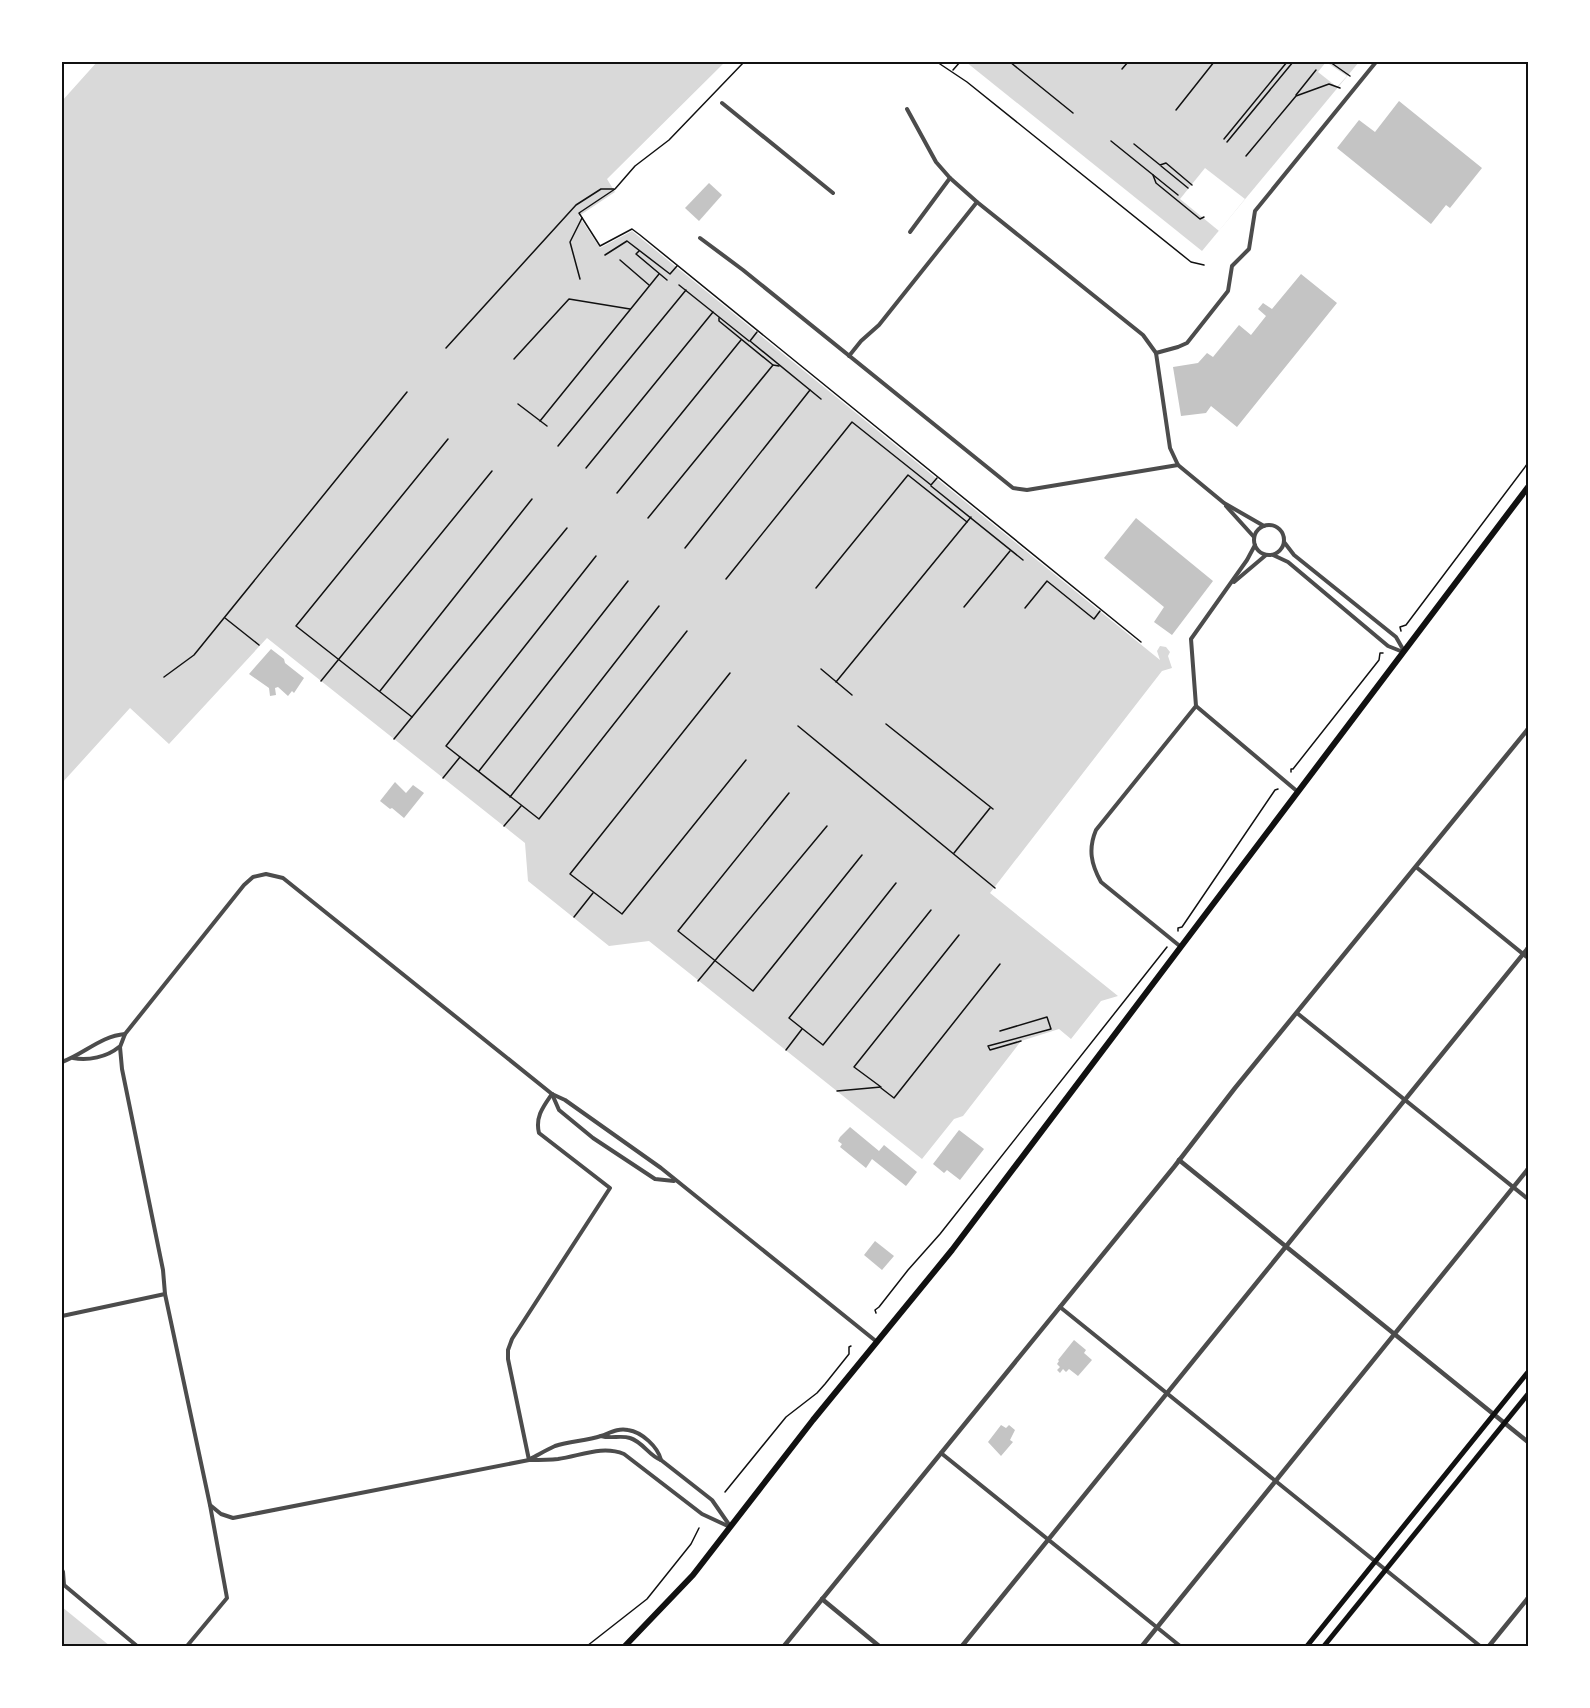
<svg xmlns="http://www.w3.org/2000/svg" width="1590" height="1708" font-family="'Exo 2',sans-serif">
<rect width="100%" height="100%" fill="#fff"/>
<g fill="#d9d9d9">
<polygon points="97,62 725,62 607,179 615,192 579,216 600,248 632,231 1160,660 1157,651 1160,646 1166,647 1170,652 1168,656 1172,668 1162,671 990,893 1118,996 1101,1001 1071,1039 1059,1029 1021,1041 963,1116 954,1119 922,1159 649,941 609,946 528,881 525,843 267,638 169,744 130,708 62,783 62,101"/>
<polygon points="966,62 1359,62 1202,251"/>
<polygon points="62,1607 110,1646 62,1646"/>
</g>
<g fill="#fff">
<polygon points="1326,62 1347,76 1337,87 1318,72"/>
<polygon points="1205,168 1245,199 1219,231 1180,199"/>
</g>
<g fill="#c4c4c4">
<polygon points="1399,101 1482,168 1450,208 1446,205 1431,224 1337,148 1359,120 1375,132"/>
<polygon points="709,183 722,195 699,221 685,208"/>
<polygon points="1301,274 1337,303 1237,427 1211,406 1206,413 1181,416 1173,367 1198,363 1207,353 1213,357 1239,325 1251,335 1266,316 1258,309 1263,303 1272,309"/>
<polygon points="1136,518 1213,581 1172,635 1154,622 1164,607 1104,558"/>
<polygon points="271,649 284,659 285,663 304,678 294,693 292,691 288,696 278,687 275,688 276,695 270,696 269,688 249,674"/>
<polygon points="395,782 406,793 413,785 424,793 404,818 392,808 390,809 380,801"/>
<polygon points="850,1127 879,1151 884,1145 917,1172 906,1186 872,1159 866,1168 840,1147 842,1144 838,1141 840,1137"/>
<polygon points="959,1130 984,1149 960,1180 947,1170 944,1173 933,1164"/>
<polygon points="875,1241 894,1256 882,1270 864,1255"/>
<polygon points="1074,1340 1086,1350 1084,1353 1092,1360 1078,1376 1069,1369 1066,1372 1063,1369 1060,1373 1057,1370 1060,1367 1057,1364 1059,1361 1058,1360"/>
<polygon points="1001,1425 1006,1428 1009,1425 1015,1430 1010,1440 1013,1442 1001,1456 988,1442"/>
</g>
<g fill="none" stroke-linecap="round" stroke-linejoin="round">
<g stroke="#111" stroke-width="1.5">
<polyline points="744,62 669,140 635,166 615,189 579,213 600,246 632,229 640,235 1141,642"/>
<polyline points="928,62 930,63 935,62"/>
<polyline points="937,62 967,82 1191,262 1204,265"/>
<polyline points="1010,62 1073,113"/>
<polyline points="1330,62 1350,76"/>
<polyline points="1122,69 1128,62"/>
<polyline points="953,70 960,62"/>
<polyline points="1296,95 1316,70"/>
<polyline points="1176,110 1214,62"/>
<polyline points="1224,139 1287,62"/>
<polyline points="1111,141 1178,195"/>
<polyline points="1227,142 1293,62"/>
<polyline points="1134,144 1160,165 1166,163 1192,185"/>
<polyline points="1246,156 1296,96 1329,84 1340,88"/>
<polyline points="1161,166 1188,188"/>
<polyline points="1153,175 1156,183 1200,219 1204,217"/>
<polyline points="639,251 636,254 667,280"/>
<polyline points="605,255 627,241 670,274 677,266"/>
<polyline points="620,260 649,285"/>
<polyline points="580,279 570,242 582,218"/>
<polyline points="679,285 749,341"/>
<polyline points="719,318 719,321 773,365 779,366"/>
<polyline points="757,332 750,341 821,399"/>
<polyline points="446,348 576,205 601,189 614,189"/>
<polyline points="514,359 569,299 630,309"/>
<polyline points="518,404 547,426"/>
<polyline points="540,421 659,274"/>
<polyline points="558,446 686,290"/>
<polyline points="586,468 713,312"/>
<polyline points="931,486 1023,560"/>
<polyline points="617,493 741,340"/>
<polyline points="648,518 773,365"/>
<polyline points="685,548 810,390"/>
<polyline points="596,556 446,746 539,819 687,631"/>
<polyline points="726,579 852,422 931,485 937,478"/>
<polyline points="816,588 908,475 967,522"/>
<polyline points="964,607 1010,551"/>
<polyline points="1025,608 1047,581 1094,619 1100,611"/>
<polyline points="225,618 259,645"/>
<polyline points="1401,631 1400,627 1406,625 1528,463"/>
<polyline points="821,669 852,695"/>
<polyline points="730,673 570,874 622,914 746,760"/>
<polyline points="164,677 194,655 407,392"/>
<polyline points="321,681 492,471"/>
<polyline points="836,682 971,517"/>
<polyline points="380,691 532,499"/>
<polyline points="412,717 296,626 448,439"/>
<polyline points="886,724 993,809"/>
<polyline points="798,726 995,888"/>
<polyline points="394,739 567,528"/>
<polyline points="479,771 628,581"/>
<polyline points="1291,772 1291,769 1293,769 1379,660 1380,653 1383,653"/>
<polyline points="443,778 460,757"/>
<polyline points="789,793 678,931 753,991 862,855"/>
<polyline points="510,797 659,606"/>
<polyline points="504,826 521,806"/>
<polyline points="954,853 990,808"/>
<polyline points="896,883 789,1018 823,1045 931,910"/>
<polyline points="574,917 593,893"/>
<polyline points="1178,931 1178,928 1182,927 1275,790 1278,789"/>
<polyline points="698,981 827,826"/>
<polyline points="1000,1031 1047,1017 1051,1029 988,1046 990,1050 1021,1041"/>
<polyline points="786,1050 802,1029"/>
<polyline points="881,1088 894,1098 1000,964"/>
<polyline points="837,1091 881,1087 854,1067 959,935"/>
<polyline points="876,1313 875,1310 879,1307 908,1270 940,1234 1167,947"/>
<polyline points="725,1492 786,1417 817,1393 825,1384 849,1354 849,1347 851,1346"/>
<polyline points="587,1646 647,1599 691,1544 699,1528"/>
</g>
<g stroke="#4c4c4c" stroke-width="4">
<polyline points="722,103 833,193"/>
<polyline points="907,109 936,162 950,178 977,202 1143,335 1156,353 1170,448 1178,465 1224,503 1264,526"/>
<polyline points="910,232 950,178"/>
<polyline points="700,238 743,270 1013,488 1027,490 1178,465"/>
<polyline points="1156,353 1178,347 1187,343 1228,291 1232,266 1249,249 1255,211 1376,62"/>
<polyline points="849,356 861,341 879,325 977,202"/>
<polyline points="1226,506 1254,537"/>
<circle cx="1269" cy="540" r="15"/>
<polyline points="1284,542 1294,555 1396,637 1404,651"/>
<polyline points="1273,555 1288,562 1388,646 1403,652"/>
<polyline points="1234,582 1266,555"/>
<polyline points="1196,706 1298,792"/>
<polyline points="1416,867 1528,958"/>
<path d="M1181,947L1101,882C1091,864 1088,849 1096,830L1196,706L1191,639L1247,560L1255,545"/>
<polyline points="1297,1013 1528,1199"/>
<path d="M73,1058C88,1061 107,1057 119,1047"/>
<path d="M62,1062C84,1054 101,1036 125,1034"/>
<polyline points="552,1094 559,1110 593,1138 655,1179 674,1181"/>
<polyline points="1060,1307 1480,1646"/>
<polyline points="62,1316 165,1294"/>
<path d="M601,1436C611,1439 621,1435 630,1438C643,1442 649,1456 661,1460L712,1500L730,1526"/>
<polyline points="941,1453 1180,1646"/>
<path d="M530,1459C538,1455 546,1450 555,1446C570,1441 586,1441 601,1436C610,1433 617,1428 628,1430C642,1432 658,1447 661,1460"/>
<path d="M529,1460L508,1359V1350L512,1339L610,1188L539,1133C535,1117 543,1107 552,1094"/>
<path d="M730,1527L702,1514L624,1454C602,1445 580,1456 558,1459C549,1460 539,1460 529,1460L233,1518L221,1514L210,1505L165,1294L163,1270L122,1069L120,1047L125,1034L244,885L253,877L266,874L283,878L552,1094L565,1100L661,1168L877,1342"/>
<polyline points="62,1570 63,1572 64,1585 137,1646"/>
<polyline points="187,1646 227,1598 210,1505"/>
</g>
<g stroke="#4c4c4c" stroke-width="4.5">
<polyline points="1179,1160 1528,1442"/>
<polyline points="822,1599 879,1646"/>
<polyline points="784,1646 1174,1167 1235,1088 1528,729"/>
<polyline points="962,1646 1528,948"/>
<polyline points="1142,1646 1528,1169"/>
<polyline points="1489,1646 1528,1598"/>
</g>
<g stroke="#111" stroke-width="5">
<polyline points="1307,1646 1528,1372"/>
<polyline points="1324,1646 1528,1394"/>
</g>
<polyline stroke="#111" stroke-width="6" points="625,1646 693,1575 813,1420 952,1250 1528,487"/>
</g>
<rect width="1590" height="1708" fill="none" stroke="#ffffff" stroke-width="126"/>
<rect x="63" y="63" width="1464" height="1582" fill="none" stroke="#111" stroke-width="2"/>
</svg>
